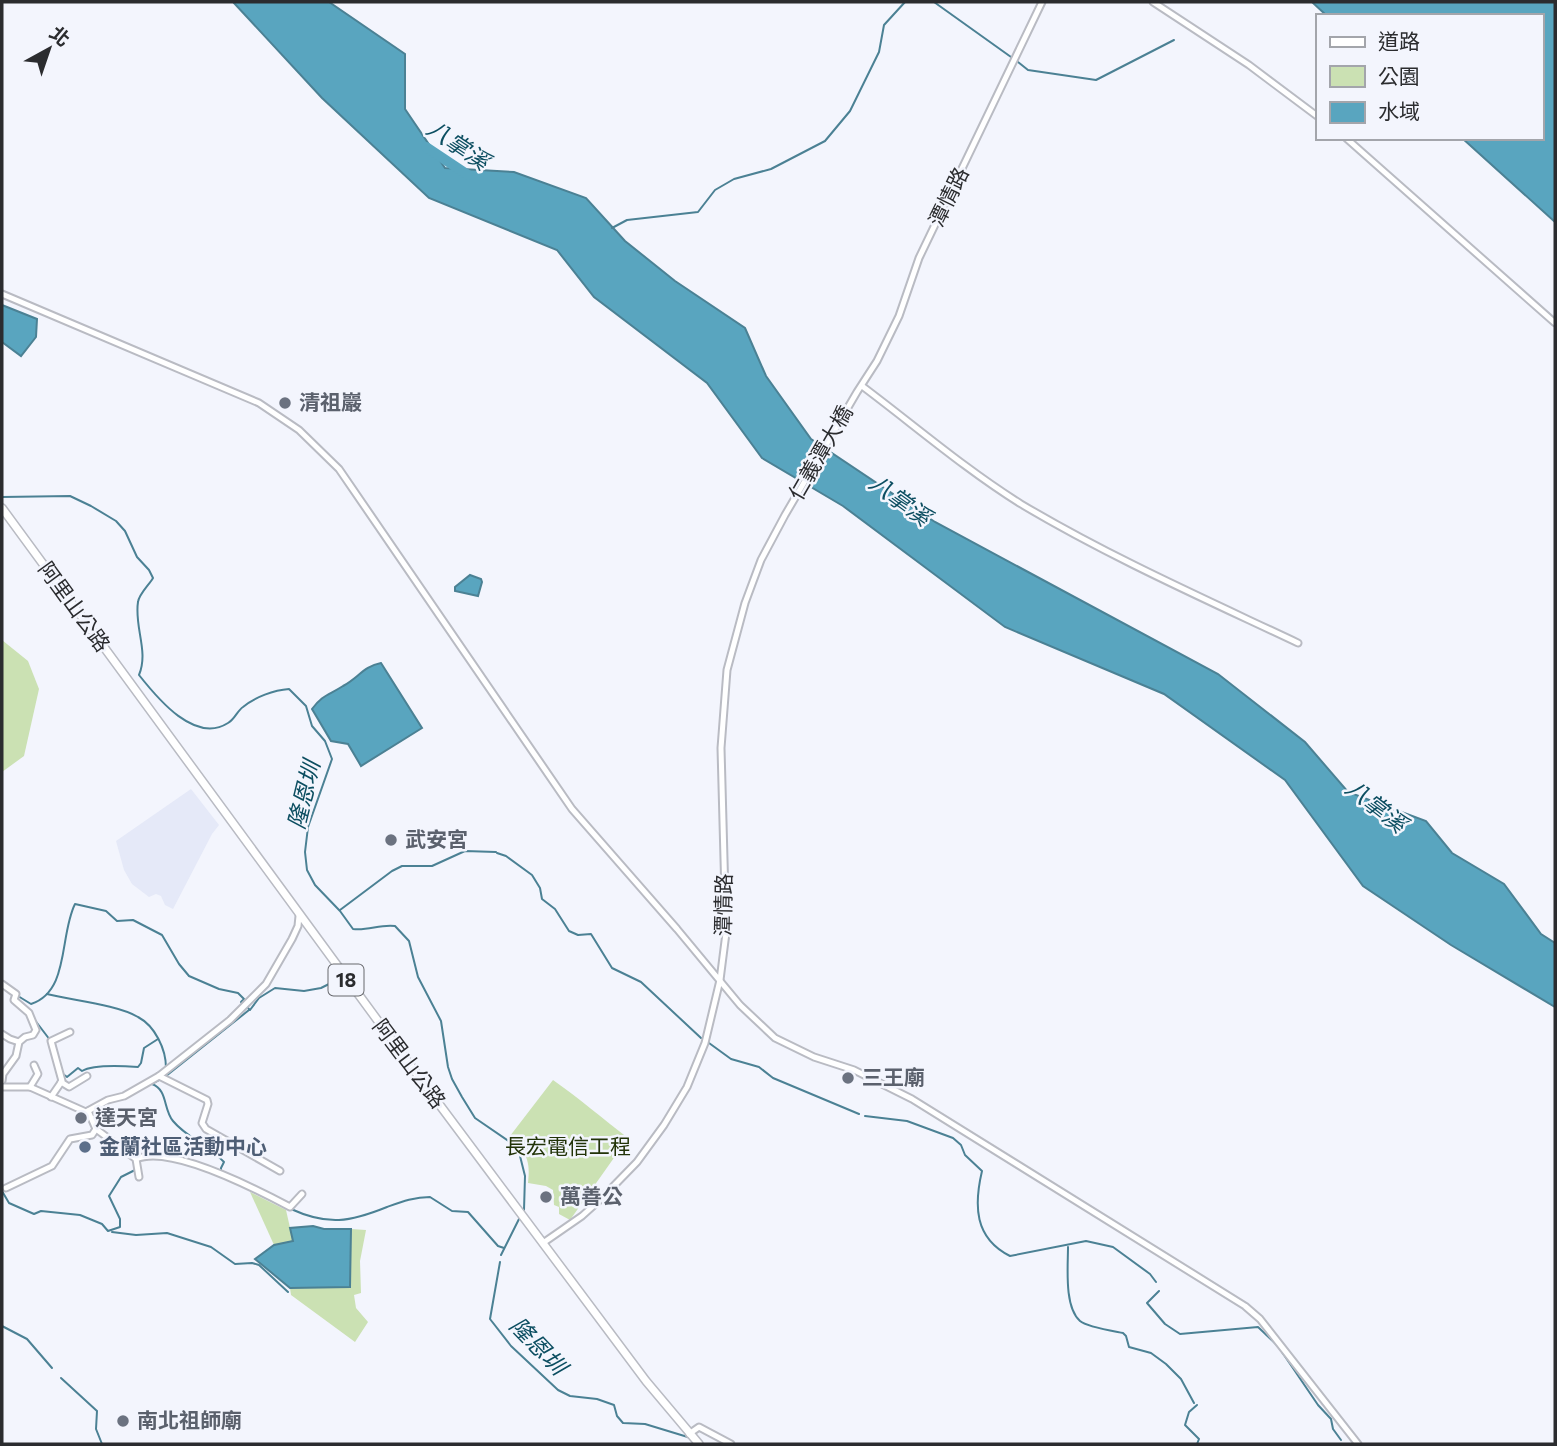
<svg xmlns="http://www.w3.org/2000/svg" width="1557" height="1446" font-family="Commissioner,'Noto Sans TC',sans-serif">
<rect width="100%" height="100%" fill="#f3f5fd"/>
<polygon fill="#e5e9f8" points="191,789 219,825 212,834 173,909 165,905 161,896 156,894 149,897 132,884 124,870 116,841"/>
<g fill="#cbe1b3">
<polygon points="2,640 28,661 39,689 24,756 2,772"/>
<path d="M553,1080C579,1098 603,1119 628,1138L570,1220L559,1214V1207L554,1205L553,1190L546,1186L528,1183C531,1162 526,1150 510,1136Z"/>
<polygon points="250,1192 286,1210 293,1241 274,1245"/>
<polygon points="351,1229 366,1230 360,1261 361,1293 354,1295 356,1308 368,1322 355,1342 291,1295 290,1288 350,1287"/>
</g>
<g fill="#59a5bf" stroke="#4b8194" stroke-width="2">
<polygon points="233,2 329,2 405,54 405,109 445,168 514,172 586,198 625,241 675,281 745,328 766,376 811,439 935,522 1218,674 1305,742 1348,792 1426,821 1452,853 1504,884 1541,934 1555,943 1555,1007 1451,945 1363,886 1285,780 1164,694 1005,627 843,506 762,458 707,383 594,297 557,250 429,198 322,98"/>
<polygon points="1312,2 1555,2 1555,222 1462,138 1541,138 1541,16 1327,16"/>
<polygon points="2,305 37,319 36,337 21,356 2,342"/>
<polygon points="470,575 481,579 482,582 478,596 455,591 455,587"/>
<path d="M381,663L422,728L361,766L348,744L331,741L312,709C322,695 329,695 343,686C358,678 364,666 381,663Z"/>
<polygon points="313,1226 324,1229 351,1229 350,1287 290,1288 255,1259 274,1245 293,1241 290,1228"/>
</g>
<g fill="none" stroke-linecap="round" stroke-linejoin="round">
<g stroke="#4b8194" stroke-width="2">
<polyline points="934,2 1011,57"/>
<polyline points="1018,62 1028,70 1096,80 1174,40"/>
<polyline points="612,228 627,220 698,212 715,190 734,179 771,169 825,141 850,111 879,52 884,25 905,2"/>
<path d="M2,497L70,496L91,506L116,521L125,531L137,557L149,570L153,578C149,585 139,594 138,602C134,627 149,651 139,675C158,699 195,744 228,723C235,719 237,711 243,707C255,697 274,690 289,689L306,706L312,726L325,741L332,759L308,827L305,852L307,870L315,885L340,911L353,929C368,931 380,924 395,926L409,941L418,977L441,1021L448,1067L452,1079L462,1097L475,1118L513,1144L519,1152L525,1176L524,1210"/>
<polyline points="497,853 506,856 532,875 540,888 542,899 555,909 569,931 578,935 591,934 612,968 641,982 701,1038"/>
<polyline points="340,910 392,871 402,866 432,866 465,851 496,852"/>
<path d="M47,994C71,1000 119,1005 138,1017C155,1026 166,1049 166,1068"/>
<path d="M18,996L31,1004C70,991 59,936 75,904L106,911L117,921L133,920L162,935L179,964L189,976L219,989L238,993L244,999L241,1002L243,1004"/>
<polyline points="247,1007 250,1010 259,998 275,988 304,991 321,988 333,982"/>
<polyline points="34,1019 50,1040"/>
<polyline points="709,1043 731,1059 759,1067 773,1078 859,1114"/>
<path d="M63,1074L67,1077L78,1068L82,1071C94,1064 124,1066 138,1067L141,1063L144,1048L158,1039"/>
<polyline points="166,1076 249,1010"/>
<path d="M161,1079L152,1084C168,1090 163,1109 173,1121C186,1137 209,1146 224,1162L221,1168V1174"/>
<path d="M865,1116L907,1121L953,1138L961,1145L965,1155L982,1171C974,1205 974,1238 1010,1256L1086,1241L1113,1247L1150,1274L1156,1282"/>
<polyline points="182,1163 194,1167"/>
<polyline points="2,1191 9,1203 34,1214 41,1211 80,1215 102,1224 108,1231 120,1227 120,1219 109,1196 121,1177 135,1170"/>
<path d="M291,1209C328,1226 350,1222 387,1207C401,1202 414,1197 430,1197L452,1211L468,1212L498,1246L504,1248"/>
<polyline points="112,1232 136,1235 167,1233 211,1247 235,1264 252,1263 259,1265 288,1292"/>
<path d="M1068,1247C1068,1267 1064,1307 1080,1321C1087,1327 1113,1331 1123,1333L1126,1336L1129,1347L1151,1353L1166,1364L1181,1379L1194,1403"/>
<polyline points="501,1255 519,1219"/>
<polyline points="500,1262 490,1319 511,1346 558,1390 570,1396 597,1399 614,1405 617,1416 623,1423 645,1424 691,1438"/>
<polyline points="1159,1291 1147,1303 1165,1324 1180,1334 1258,1327 1279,1347"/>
<polyline points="2,1326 27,1339 52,1368"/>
<polyline points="1282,1352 1318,1405 1331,1419 1333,1429 1341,1440"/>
<polyline points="61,1378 97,1411 96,1429 102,1444"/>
<polyline points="1197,1405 1189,1412 1185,1425 1199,1439 1197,1444"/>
<polyline points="709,1444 710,1444"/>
</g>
<polyline stroke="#59a5bf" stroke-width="10" points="426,147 468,175"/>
<g stroke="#b9bbc3" stroke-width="9">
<g id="minor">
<polyline points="1153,2 1249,65 1317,116"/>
<polyline points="1346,138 1555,323"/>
<polyline points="2,294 259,403 299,430 339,469 572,809 677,929 740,1005 775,1038 814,1057 854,1070 912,1099 1245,1306 1260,1319 1358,1444"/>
<path d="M862,386C914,425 965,469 1021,504C1110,557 1205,599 1298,643"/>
<polyline points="2,984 16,994 14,1000 29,1013 36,1030 33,1035 25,1037 19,1042 16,1056 3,1074 2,1081"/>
<polyline points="2,1034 10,1039 19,1042"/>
<polyline points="159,1076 207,1100 208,1104 202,1123 206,1129 280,1171"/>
<polyline points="61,1082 69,1087 87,1076"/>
<polyline points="2,1087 30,1087 86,1112 108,1100 124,1096 159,1076 230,1020 266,984 292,939 298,926 299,916"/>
<polyline points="30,1087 38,1074 34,1065"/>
<polyline points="51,1097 62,1081 51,1041 70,1032"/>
<polyline points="88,1111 96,1129 136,1159 139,1177"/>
<path d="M136,1159C170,1144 258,1190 290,1207L302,1194"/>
<polyline points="6,1188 52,1166 70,1139 92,1135 96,1129"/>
<polyline points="543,1243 582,1216 602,1198 637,1162 664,1125 687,1087 705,1043 720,980 726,933 721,748 727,670 745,603 761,560 785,515 857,392 877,361 899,316 919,258 1042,2"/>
<polyline points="689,1434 699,1427 731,1444"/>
</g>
</g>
<g stroke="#b9bbc3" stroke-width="10">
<polyline id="major" points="2,508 433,1096 646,1381 699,1444"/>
</g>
<use href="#minor" stroke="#fff" stroke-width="5"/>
<use href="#major" stroke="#fff" stroke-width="7"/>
</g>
<g fill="#6b7280" stroke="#f3f5fd" stroke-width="2.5">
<circle cx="285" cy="403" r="7"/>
<circle cx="391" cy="840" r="7"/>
<circle cx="848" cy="1078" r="7"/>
<circle cx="81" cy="1118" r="7"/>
<circle cx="546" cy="1197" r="7"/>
<circle cx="123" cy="1421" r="7"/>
</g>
<circle fill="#5c6f8a" stroke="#f3f5fd" stroke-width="2.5" cx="85" cy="1147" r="7"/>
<g text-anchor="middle" stroke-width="5" stroke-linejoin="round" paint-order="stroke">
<rect fill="#f3f5fd" stroke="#67686d" stroke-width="2" x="328.5" y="964.5" width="35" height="31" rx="5"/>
<g font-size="19" font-weight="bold" fill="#2b2c2f">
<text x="346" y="987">18</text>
</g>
<g font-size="21" fill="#2b2c2f" stroke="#f3f5fd">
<text transform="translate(949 197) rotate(-64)" y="7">潭情路</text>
<text transform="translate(821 453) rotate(-60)" y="7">仁義潭大橋</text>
<text transform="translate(74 607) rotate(54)" y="7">阿里山公路</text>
<text transform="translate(724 905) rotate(-89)" y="7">潭情路</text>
<text transform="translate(409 1064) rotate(53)" y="7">阿里山公路</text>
</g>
<g font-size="21" font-weight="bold" fill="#5b616d" stroke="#f3f5fd" text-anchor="start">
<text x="299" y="410">清祖巖</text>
<text x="405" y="847">武安宮</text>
<text x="862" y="1085">三王廟</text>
<text x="95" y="1125">達天宮</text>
<text x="560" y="1204">萬善公</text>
<text x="137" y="1428">南北祖師廟</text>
</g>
<g font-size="21" font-weight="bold" fill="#4e5e75" stroke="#f3f5fd" text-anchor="start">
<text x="99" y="1154">金蘭社區活動中心</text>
</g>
<g font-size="21" fill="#223308" stroke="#f3f5fd">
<text x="568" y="1154">長宏電信工程</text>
</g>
<g font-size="23" font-style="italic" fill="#0c4e61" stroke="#f3f5fd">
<text transform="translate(458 145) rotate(34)" y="8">八掌溪</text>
<text transform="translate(900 500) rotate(36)" y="8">八掌溪</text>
<text transform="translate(304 795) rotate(-76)" y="8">隆恩圳</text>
<text transform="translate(1376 806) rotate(38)" y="8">八掌溪</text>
<text transform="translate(538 1346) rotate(46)" y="8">隆恩圳</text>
</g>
</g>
<rect width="1557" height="1446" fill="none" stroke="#2b2c2f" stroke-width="7"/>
<rect x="1316" y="14" width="228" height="126" fill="#f3f5fd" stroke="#a3a5ab" stroke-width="2"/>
<rect x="1330" y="37" width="35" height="10" fill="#ffffff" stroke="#a3a5ab" stroke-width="2"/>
<text x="1378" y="49" font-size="21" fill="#2b2c2f">道路</text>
<rect x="1330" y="66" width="35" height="21" fill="#cbe1b3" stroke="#a3a5ab" stroke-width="2"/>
<text x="1378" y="84" font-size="21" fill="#2b2c2f">公園</text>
<rect x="1330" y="102" width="35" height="21" fill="#59a5bf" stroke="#a3a5ab" stroke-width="2"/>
<text x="1378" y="119" font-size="21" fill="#2b2c2f">水域</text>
<g transform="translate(49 49) rotate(40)" stroke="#f3f5fd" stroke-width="5" paint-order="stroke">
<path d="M0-5L12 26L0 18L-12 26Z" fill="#2b2c2f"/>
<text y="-10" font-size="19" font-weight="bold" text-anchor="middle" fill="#2b2c2f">北</text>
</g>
</svg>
